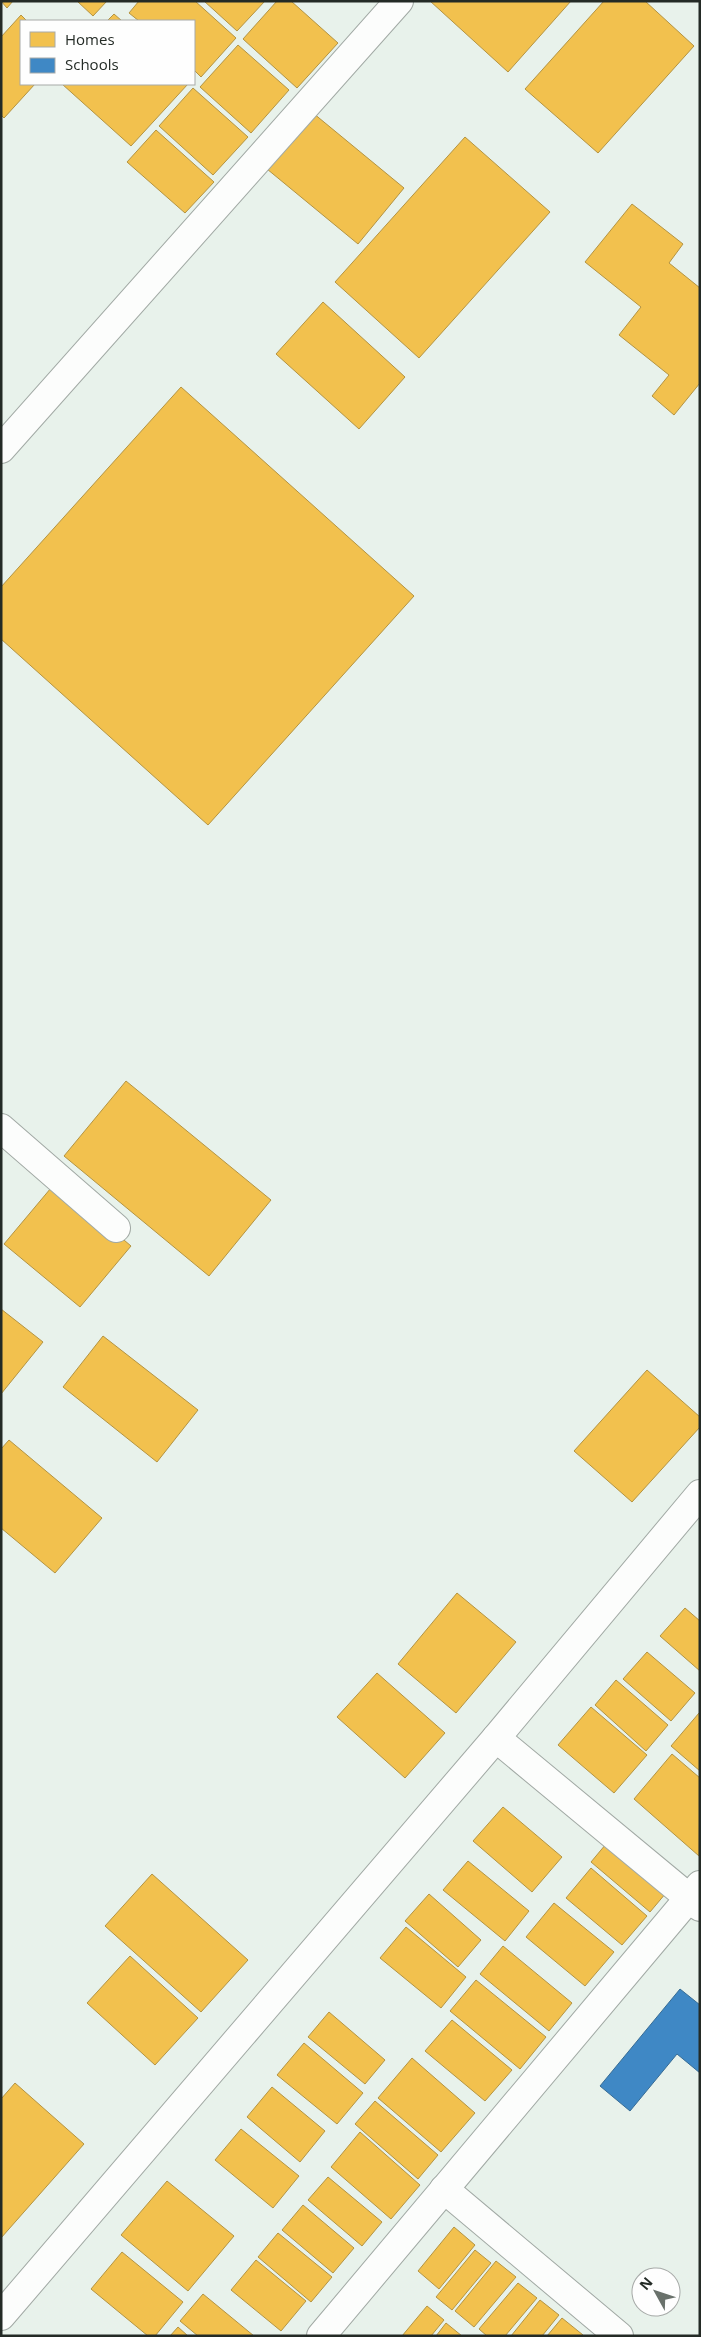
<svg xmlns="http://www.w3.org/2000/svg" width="701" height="2337" font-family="'Open Sans',sans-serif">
<rect width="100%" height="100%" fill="#e8f2eb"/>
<g fill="#f2c14e" stroke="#b49442">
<polygon points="1,1 13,1 7,8"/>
<polygon points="77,1 107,1 93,16"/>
<polygon points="139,1 195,1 236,38 201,77 194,70 194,21 139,21 129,13"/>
<polygon points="204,1 265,1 237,31"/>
<polygon points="277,1 291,1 338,43 297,88 243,39"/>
<polygon points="430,1 571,1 508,72"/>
<polygon points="604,1 645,1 694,46 598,153 525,89"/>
<polygon points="114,14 122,21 107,21"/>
<polygon points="21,15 27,21 21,21 21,84 35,84 4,118 1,115 1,37"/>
<polygon points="238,45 289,90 251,133 200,87"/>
<polygon points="62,84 188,84 131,146"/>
<polygon points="193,88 248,137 213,175 159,126"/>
<polygon points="313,113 404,188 358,244 267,169"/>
<polygon points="156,130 214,182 185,213 127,162"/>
<polygon points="465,137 550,212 419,358 335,282"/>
<polygon points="632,204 683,244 669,263 700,288 700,383 674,415 652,396 669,375 619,335 641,307 585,262"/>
<polygon points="323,302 405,377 359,429 276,354"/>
<polygon points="181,387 414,596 208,825 1,639 1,587"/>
<polygon points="126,1081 271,1200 209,1276 64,1156"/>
<polygon points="56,1182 131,1246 80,1307 4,1244"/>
<polygon points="1,1309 43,1342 1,1394"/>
<polygon points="103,1336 198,1410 157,1462 63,1387"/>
<polygon points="647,1370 700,1417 700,1427 632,1502 574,1451"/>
<polygon points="9,1440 102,1518 55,1573 1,1528 1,1449"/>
<polygon points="457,1593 516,1642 456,1713 398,1664"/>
<polygon points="685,1608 700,1621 700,1671 660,1636"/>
<polygon points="647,1652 695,1693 671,1721 623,1679"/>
<polygon points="377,1673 445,1733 405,1778 337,1717"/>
<polygon points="616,1680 668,1725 646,1751 595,1705"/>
<polygon points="591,1707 647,1755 614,1793 558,1745"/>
<polygon points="699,1713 700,1713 700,1771 671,1746"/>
<polygon points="672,1754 700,1778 699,1856 634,1799"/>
<polygon points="503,1807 562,1857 532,1892 473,1841"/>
<polygon points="611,1838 671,1887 650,1912 591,1862"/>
<polygon points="468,1861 529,1911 505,1941 443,1890"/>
<polygon points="591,1868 647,1916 622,1945 566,1898"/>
<polygon points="152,1874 248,1960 201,2012 105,1926"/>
<polygon points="429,1894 481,1940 458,1967 405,1921"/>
<polygon points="554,1903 614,1952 585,1986 526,1937"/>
<polygon points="406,1927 466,1977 441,2008 380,1958"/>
<polygon points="503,1946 572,2003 549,2031 480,1974"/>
<polygon points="130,1956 198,2018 155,2065 87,2003"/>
<polygon points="476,1980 546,2037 520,2069 450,2011"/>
<polygon points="329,2012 385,2060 365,2084 308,2037"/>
<polygon points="452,2020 512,2070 485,2101 425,2051"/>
<polygon points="304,2043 363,2093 337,2124 277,2075"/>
<polygon points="412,2058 475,2113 441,2152 378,2098"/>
<polygon points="15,2083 84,2144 1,2238 1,2099"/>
<polygon points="272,2087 325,2131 300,2162 247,2117"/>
<polygon points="375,2101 438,2155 418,2179 355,2124"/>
<polygon points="241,2129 299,2176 273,2208 215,2160"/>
<polygon points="360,2132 420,2185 391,2219 331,2167"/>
<polygon points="328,2177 382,2222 362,2246 308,2200"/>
<polygon points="167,2181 234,2236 188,2291 121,2235"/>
<polygon points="303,2205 354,2248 333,2273 282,2230"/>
<polygon points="454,2227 475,2245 439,2289 418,2271"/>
<polygon points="278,2233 332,2277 311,2302 258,2257"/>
<polygon points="475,2250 491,2263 452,2310 436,2297"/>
<polygon points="122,2252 183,2302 155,2336 148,2336 91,2289"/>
<polygon points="256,2260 306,2301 281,2331 231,2290"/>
<polygon points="496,2261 516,2277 474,2327 455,2311"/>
<polygon points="518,2283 537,2298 505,2336 487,2336 479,2329"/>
<polygon points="203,2294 254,2336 198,2336 180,2321"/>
<polygon points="540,2300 559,2315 542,2336 511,2336"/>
<polygon points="427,2306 444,2320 431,2336 402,2336"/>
<polygon points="562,2318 583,2335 583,2336 547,2336"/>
<polygon points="446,2323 462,2336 436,2336"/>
<polygon points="178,2327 188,2336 170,2336"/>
</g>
<polygon fill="#3f88c5" stroke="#376c95" points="680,1989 700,2005 700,2073 677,2054 630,2111 600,2086"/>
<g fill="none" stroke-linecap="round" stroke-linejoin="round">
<g stroke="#a1a9a4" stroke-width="30">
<g id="minor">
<polyline points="1,449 399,1"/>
<polyline points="1,1128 116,1228"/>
<polyline points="496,1738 700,1907"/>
<polyline points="444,2189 619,2336"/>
<polyline points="1,2316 496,1738 700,1494"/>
<polyline points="321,2336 700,1885"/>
</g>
</g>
<use href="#minor" stroke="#fcfdfc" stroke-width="28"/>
</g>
<rect width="701" height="2337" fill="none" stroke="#242b26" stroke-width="5"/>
<rect x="20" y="20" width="175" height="65" fill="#fefefe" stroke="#a7aaa8"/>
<rect x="30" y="32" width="25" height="15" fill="#f2c14e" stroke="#a7aaa8"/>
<text x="65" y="45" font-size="15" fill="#242b26">Homes</text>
<rect x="30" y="58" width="25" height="15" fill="#3f88c5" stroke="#a7aaa8"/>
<text x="65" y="70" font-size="15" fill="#242b26">Schools</text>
<g transform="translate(656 2292) rotate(310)"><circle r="24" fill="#fefefe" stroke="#a7aaa8"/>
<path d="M0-4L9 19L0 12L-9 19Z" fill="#69716b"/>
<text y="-8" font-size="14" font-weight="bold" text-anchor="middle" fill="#242b26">N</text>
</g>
</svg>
